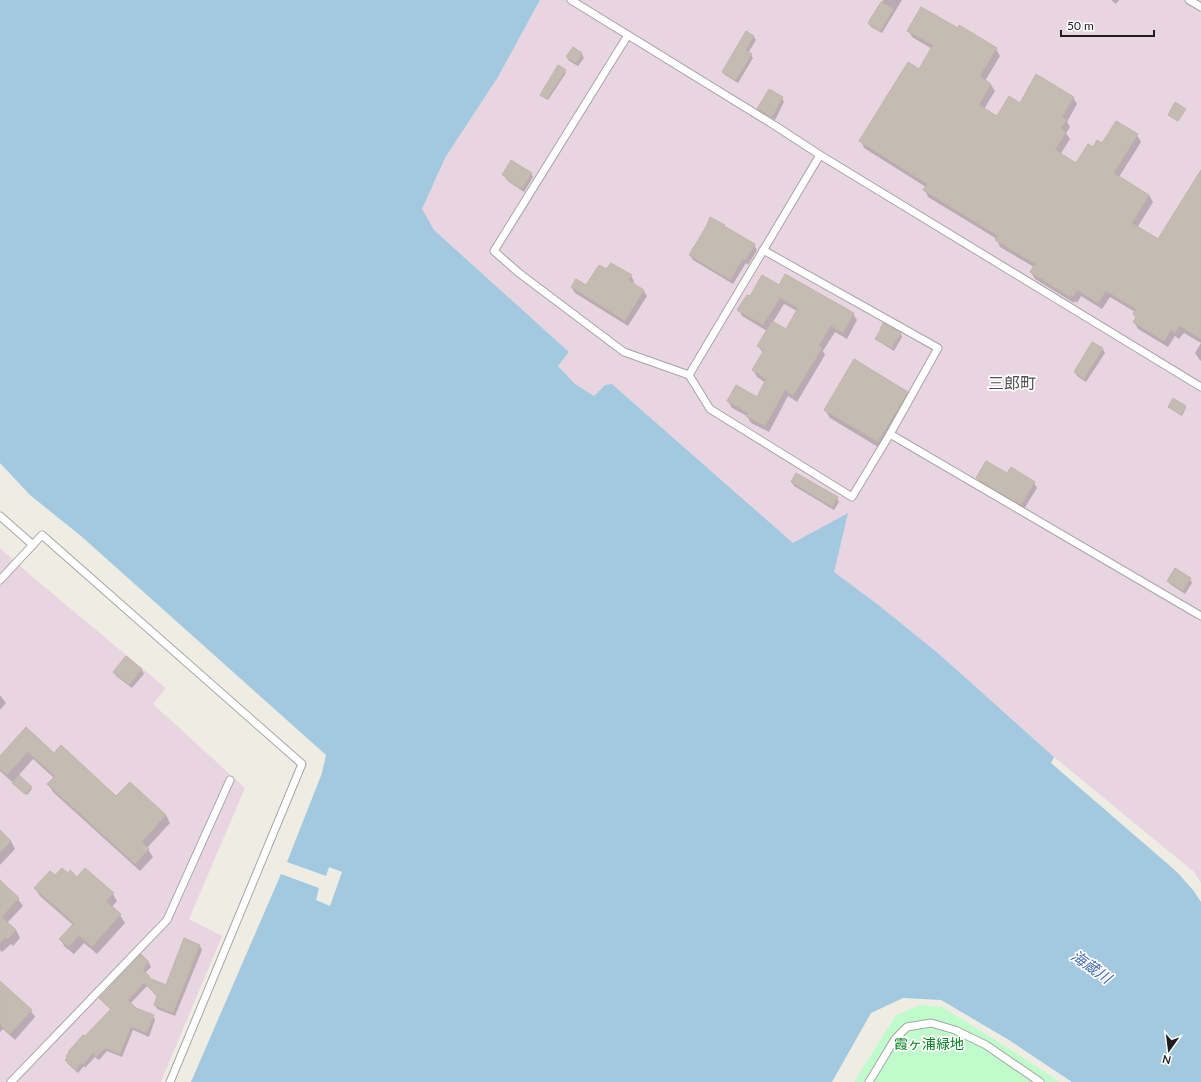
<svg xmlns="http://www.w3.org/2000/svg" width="1201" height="1082" font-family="Lato,'Noto Sans JP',sans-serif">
<rect width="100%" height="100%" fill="#efede3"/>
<g fill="#e9d5e2">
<polygon points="540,0 1201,0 1201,883 1194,872 1054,757 939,654 881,607 793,543 612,384 605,385 594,396 575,384 558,366 569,352 434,230 421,209 445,158 498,77"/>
<polygon points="0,548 35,579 166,688 153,704 245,788 189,919 222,936 161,1082 0,1082"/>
</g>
<polygon fill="#bffbcb" points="921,1005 942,1007 1005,1046 1060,1082 854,1082 896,1015"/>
<polygon fill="#a2c9df" points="0,0 540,0 498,77 445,158 422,209 434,230 569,352 558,366 575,384 594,396 605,385 612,384 793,543 848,513 834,572 881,607 939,654 1054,757 1051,763 1177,872 1193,890 1201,902 1201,1082 1072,1082 1009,1040 941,1000 903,998 871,1013 832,1082 191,1082 281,874 319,888 316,900 330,906 342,872 329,867 326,876 287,862 322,773 326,755 81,536 30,495 0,463"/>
<g fill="#0003" fill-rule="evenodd">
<polygon points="883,0 902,0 882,33 871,27 869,24"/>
<polygon points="1111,0 1119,0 1116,4"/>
<polygon points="909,31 996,49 1000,56 985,81 991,85 995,91 984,109 997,117 1020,104 1073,97 1077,104 1067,122 1070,127 1066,133 1070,139 1060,155 1076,164 1093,148 1103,144 1137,135 1141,142 1119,177 1149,195 1153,202 1137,228 1159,240 1201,172 1201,361 1199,359 1195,353 1201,343 1184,333 1179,339 1175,336 1168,347 1138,329 1134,322 1136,319 1134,314 1135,312 1110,297 1102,309 1081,296 1077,303 1075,301 1074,303 1035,279 1031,272 1034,267 1000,247 997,240 997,239 928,197 925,190 926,187 864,148 861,141 919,70 932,49 912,37"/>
<polygon points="747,33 754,37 756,40 748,53 751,55 753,58 738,83 725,75 723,72"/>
<polygon points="573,48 582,54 584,58 578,66 569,61 567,57"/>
<polygon points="558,67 566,73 548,100 542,96"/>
<polygon points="782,98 784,102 775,120 760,112 758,109"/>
<polygon points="531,173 533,177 524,192 509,182 504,175"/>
<polygon points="724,226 725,228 754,245 757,250 748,265 746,263 733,284 693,260 690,255"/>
<polygon points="607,271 631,276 634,281 633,284 643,290 647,296 628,326 575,293 572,288 587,286"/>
<path d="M779,287L853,314L857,320L847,339L835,332L823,351L825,355L797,402L788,396L769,432L751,423L747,416L732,408L728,401L757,398L766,383L757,377L753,370L763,353L758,346L767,331L742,316L739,310L750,298ZM784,304L797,311L786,330L773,322Z"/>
<polygon points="883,324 901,334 902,337 894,351 878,341 876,339 882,330 881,329"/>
<polygon points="1093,343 1103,349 1105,353 1086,382 1077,376 1075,372"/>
<polygon points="907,393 912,401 883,450 830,418 825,410"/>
<polygon points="1169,407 1186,407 1186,408 1182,416"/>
<polygon points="1007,474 1034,483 1037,488 1024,509 980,483 977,478"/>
<polygon points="792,482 837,498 839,502 834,510 794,486"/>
<polygon points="1190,579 1192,583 1185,594 1170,584 1168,581"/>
<polygon points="126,657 142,670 144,674 132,688 116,676 114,672"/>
<polygon points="0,695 6,703 0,710"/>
<polygon points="26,729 54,755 116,797 166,815 170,823 147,848 153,857 140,871 53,792 48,784 54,778 33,759 18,776 32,789 27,795 14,784 13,781 12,782 0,771 0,758"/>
<polygon points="0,832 11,841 15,849 0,865"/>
<polygon points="68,874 113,894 117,901 112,907 120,915 125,923 97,954 84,943 74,954 65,947 60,939 73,925 40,896 35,888 55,876"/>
<polygon points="0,881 18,899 23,906 7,923 16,930 20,938 13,946 11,944 2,952 0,950"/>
<polygon points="200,946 202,950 175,1016 157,1009 155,1005 158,997 147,986 130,1004 136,1009 153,1016 155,1020 149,1037 133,1030 122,1057 107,1051 99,1060 95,1057 85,1068 84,1066 78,1073 68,1064 66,1060 85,1038 111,1010 103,1002 100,998 141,956 149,963 151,967 145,973 151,980 167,987"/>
<polygon points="0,983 31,1011 35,1017 15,1040 3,1029 0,1032"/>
</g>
<g fill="#c4bcb3" stroke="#c1b5a5">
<polygon points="881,2 894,9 880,31 868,23"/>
<polygon points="921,7 958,28 959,25 997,48 980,76 991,84 979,105 997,116 1009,96 1020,103 1036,74 1074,97 1062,117 1067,120 1061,128 1066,132 1055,150 1076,163 1088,144 1093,147 1097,140 1102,143 1116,121 1138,134 1114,173 1149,195 1132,223 1158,239 1201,170 1201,339 1180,326 1175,333 1171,330 1164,341 1133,322 1136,317 1133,314 1136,309 1106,291 1098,303 1077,290 1073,297 1071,295 1070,297 1030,272 1035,264 995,240 998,236 923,190 927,184 859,141 908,62 919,69 933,45 907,31"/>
<polygon points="746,31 754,36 746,50 752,54 736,80 722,72"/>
<polygon points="573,47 582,53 576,63 566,57"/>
<polygon points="558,65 566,70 547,99 540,95"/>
<polygon points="769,89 783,97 772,117 757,109"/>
<polygon points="1175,102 1186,109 1178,121 1168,115"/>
<polygon points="511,160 532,173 522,189 506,179 506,177 502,175"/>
<polygon points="710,217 725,225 724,226 755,244 746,260 743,259 730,280 689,255 706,227"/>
<polygon points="611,263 632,275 628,280 644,290 625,321 571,287 576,279 586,285 599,265 606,269"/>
<polygon points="785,274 854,313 843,333 831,326 819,345 822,348 793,396 785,390 765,426 746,416 748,413 727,401 736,385 757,397 766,379 752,370 764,350 757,346 772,321 786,329 798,308 780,298 763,325 737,310 747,295 750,296 762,275 779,285"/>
<polygon points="883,323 901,333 892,348 875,339 881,329 880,329"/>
<polygon points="1092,342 1103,348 1084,379 1074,372"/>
<polygon points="854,359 908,392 878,442 824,410"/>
<polygon points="1173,398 1186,406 1181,415 1168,407"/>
<polygon points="986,461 1007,473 1011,467 1035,482 1021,505 976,478"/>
<polygon points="796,473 838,497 832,507 791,482"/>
<polygon points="1175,568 1191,578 1183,591 1167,581"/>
<polygon points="126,656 142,669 129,685 113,672"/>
<polygon points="26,727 54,753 61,745 116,796 130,782 166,815 142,842 149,849 135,864 47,784 55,776 28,752 7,775 0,769 0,756"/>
<polygon points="19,775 32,787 25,794 12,783"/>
<polygon points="0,830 11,841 0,853"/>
<polygon points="62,868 68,873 70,870 77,877 85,868 114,893 106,901 121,914 92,947 79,935 69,947 59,939 74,923 34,888 50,871 55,875"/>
<polygon points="0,880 19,898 2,917 16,930 8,939 6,937 0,943"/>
<polygon points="184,938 200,945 173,1013 154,1005 157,996 144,983 128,1000 136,1008 154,1015 147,1033 131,1027 120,1054 105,1048 96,1057 93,1053 83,1065 81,1063 76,1070 65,1060 67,1058 66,1056 69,1053 68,1052 83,1035 85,1036 111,1009 99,998 141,954 149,962 143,970 150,977 149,978 166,985"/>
<polygon points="0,981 32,1010 10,1034 0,1024"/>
</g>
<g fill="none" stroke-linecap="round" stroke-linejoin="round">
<g stroke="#a5a5a5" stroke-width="9">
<g id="service">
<polyline points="571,0 774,125 820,155 1201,387"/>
<polyline points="1189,0 1201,7"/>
<polyline points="628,35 494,251 519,273 624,352 689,375 710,409 852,497 890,434 938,348 763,250"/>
<polyline points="689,375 820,155"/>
<polyline points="890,434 1201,616"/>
<polyline points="0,516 33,545"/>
<polyline points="0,580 42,535 302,764 170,1082"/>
<polyline points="11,1082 167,920 230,780"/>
<polyline points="869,1082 895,1039 907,1027 931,1023 955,1030 986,1045 1040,1082"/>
</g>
</g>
<use href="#service" stroke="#fff" stroke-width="7"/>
</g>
<g text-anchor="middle" stroke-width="3.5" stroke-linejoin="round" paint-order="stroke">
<g font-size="14" fill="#088021" stroke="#fff">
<text x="929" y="1049">霞ヶ浦緑地</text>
</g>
<g font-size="15" font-style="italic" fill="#476eb1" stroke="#fff">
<text transform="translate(1091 967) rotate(35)" y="5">海蔵川</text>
</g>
<g font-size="16" fill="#515151" stroke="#fff">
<text x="1012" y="389">三郎町</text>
</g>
</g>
<g transform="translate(1169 1050) rotate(194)" stroke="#ffffff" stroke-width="3" paint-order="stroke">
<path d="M0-3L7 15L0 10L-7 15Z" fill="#1e1e1e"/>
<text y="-6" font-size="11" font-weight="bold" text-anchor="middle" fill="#1e1e1e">N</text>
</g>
<path d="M1061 30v6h93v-6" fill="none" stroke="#1e1e1e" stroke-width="2"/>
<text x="1067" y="30" font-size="12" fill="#1e1e1e" stroke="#ffffff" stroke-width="3" paint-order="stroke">50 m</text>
</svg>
